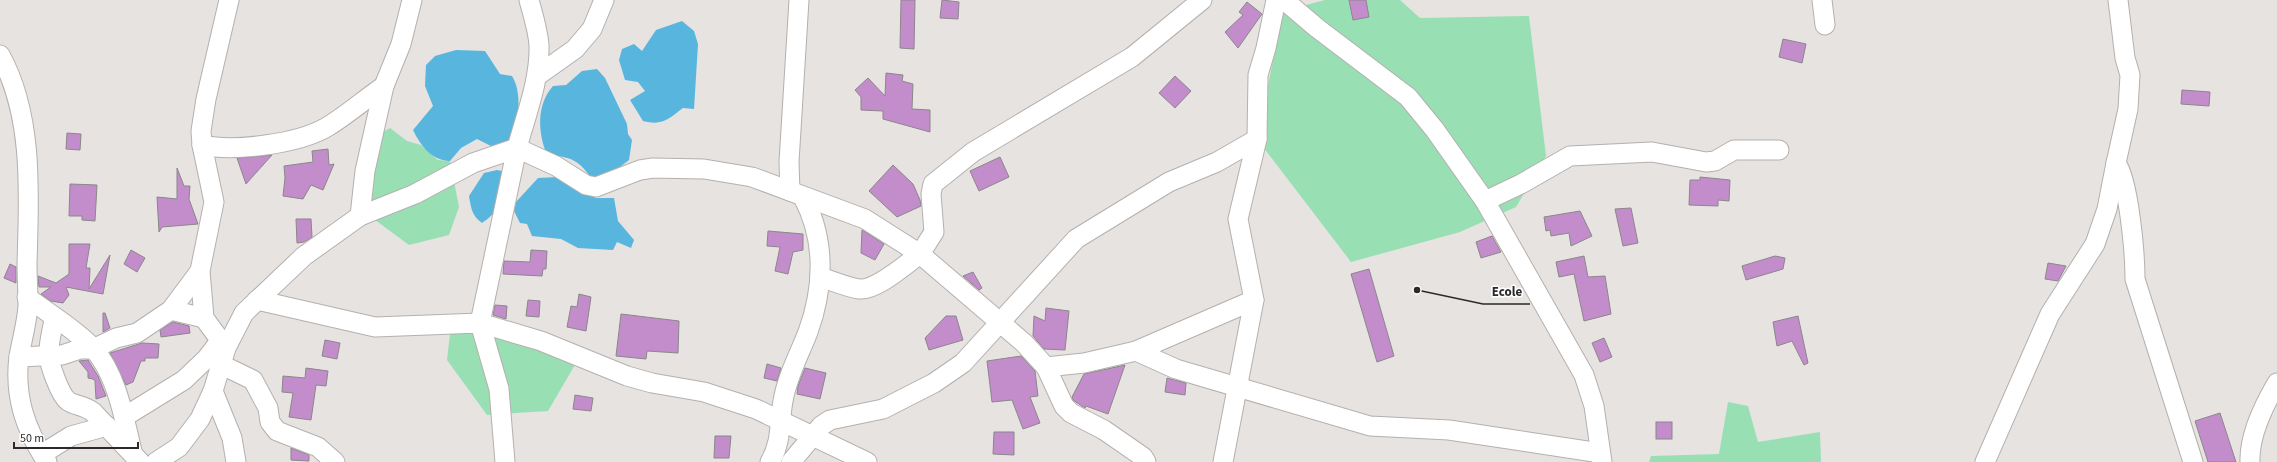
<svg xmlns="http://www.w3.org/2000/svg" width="2277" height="462" font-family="'Source Sans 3',sans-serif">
<rect width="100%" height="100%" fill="#e7e3e0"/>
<g fill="#99dfb4">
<polygon points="1325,0 1400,0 1420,18 1529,16 1546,156 1516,207 1460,232 1351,262 1257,139 1283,11"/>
<polygon points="390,128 407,141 421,145 438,160 450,161 459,207 449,235 409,245 367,214 374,137"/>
<polygon points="451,325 579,358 548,411 487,415 447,360"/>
<polygon points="1728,402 1748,406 1758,442 1820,432 1821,462 1649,462 1651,456 1719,454"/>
</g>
<g fill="#58b5de">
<path d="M682,21L694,31L698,44L694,109L683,108C668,119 663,126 643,121L630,100L645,91L638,82L625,80L619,60L622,49L634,44L642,51L656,30Z"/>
<path d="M456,50L485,51L500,74L512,76C524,96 517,124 510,145L491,146L477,139L461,148L450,161C431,160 421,146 413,130L433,106L425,86L426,65L435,56Z"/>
<path d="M597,69L605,78L627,124L628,134L632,140L629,160L607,177L594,181C578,160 573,157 547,155C538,133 536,105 553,86L566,85L582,71Z"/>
<path d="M497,170L502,171C511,190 499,213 482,223C472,216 471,208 469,196L484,173Z"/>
<polygon points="558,177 594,193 595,198 614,198 618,221 634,240 631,248 617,242 613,250 578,248 561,239 532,236 527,224 520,223 514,211 516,202 538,178"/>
</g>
<g fill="#c38dcc" stroke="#8a878a">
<polygon points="901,0 915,0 914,49 900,48"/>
<polygon points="942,0 959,2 958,19 940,18"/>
<polygon points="1349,0 1366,0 1369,17 1353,20"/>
<polygon points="1247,2 1262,14 1238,48 1225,32 1243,15 1239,12"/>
<polygon points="1783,39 1806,44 1802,63 1779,57"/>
<polygon points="886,73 903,75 902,81 913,84 912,109 930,110 930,132 883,119 883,111 861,110 861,97 855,90 868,78 885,96"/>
<polygon points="1175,76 1191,91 1175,108 1159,93"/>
<polygon points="2182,90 2210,92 2209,106 2181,104"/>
<polygon points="67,133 81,134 80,150 66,149"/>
<polygon points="328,149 329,165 334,164 323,190 311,185 303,199 283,196 285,178 284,166 313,162 312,151"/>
<polygon points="272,155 246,184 237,158"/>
<polygon points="1000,157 1009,177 979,191 970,171"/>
<polygon points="893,165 913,184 920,200 921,206 897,217 869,191"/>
<polygon points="177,168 184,186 190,186 189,199 198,224 162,227 159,232 157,197 177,199"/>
<polygon points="1700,177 1730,180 1729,201 1718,200 1718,206 1689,205 1690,180 1700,180"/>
<polygon points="70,184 97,185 95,221 82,220 82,216 69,216"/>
<polygon points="1631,208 1638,243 1623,246 1615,209"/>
<polygon points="1580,211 1592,236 1571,246 1569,233 1551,236 1550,230 1546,231 1544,217"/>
<polygon points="296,219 311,219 312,237 304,242 297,243"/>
<polygon points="862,230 884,244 875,260 861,253"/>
<polygon points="768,231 803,234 803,250 793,252 788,274 775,271 780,247 767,246"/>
<polygon points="1492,236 1501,252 1481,258 1476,242"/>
<polygon points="69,244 90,244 86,268 90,268 89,289 110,255 103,294 66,287 69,295 63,303 51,301 41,294 51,287 39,287 38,276 56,283 69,274"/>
<polygon points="131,250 145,258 137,272 124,264"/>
<polygon points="531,250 547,251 546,269 543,269 542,276 503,274 504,261 530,262"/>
<polygon points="1584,256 1588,277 1605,276 1611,314 1584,321 1574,274 1559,277 1556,262"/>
<polygon points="1775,256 1785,258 1783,269 1746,280 1742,266"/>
<polygon points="2048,263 2066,266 2058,281 2045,279"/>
<polygon points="10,264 16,267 16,283 4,278"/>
<polygon points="1369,269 1394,356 1377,362 1351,274"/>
<polygon points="973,272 982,288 979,290 963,276"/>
<polygon points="579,294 591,297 586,331 567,327 571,306 577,307"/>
<polygon points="528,300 540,301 539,317 526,316"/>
<polygon points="495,305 507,306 506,319 493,315"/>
<polygon points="1046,308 1069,311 1065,350 1044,349 1033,336 1034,316 1045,321"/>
<polygon points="103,313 105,313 110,328 103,332"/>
<polygon points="621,314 679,321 678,353 647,351 646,359 616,356"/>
<polygon points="946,316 956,316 963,340 929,350 925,338"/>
<polygon points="1798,316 1808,363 1804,365 1792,341 1777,346 1773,322"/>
<polygon points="173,322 189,326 190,333 161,337 160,330"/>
<polygon points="1604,338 1612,357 1600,362 1592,343"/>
<polygon points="325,340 340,343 337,359 322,356"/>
<polygon points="142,343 159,344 158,358 145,358 145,361 141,361 133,382 126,385 110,353"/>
<polygon points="1021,356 1035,371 1038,396 1030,397 1040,423 1023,429 1012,400 992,402 987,361"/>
<polygon points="88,360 98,376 106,396 96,399 95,381 93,379 88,378 88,372 79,361"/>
<polygon points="767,364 781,368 777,381 764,378"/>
<polygon points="1125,365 1108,414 1086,406 1085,408 1073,400 1072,397 1084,374"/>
<polygon points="306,368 328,371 326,386 316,385 311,420 289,417 293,393 282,392 283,376 305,378"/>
<polygon points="805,368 826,373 820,399 797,394 798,386"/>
<polygon points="1167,378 1186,383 1185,395 1165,392"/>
<polygon points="575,395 593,398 591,411 573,409"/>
<polygon points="2220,413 2236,462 2208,462 2195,421"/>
<rect x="1656" y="422" width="16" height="17"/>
<polygon points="994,432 1014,432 1014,455 993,454"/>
<polygon points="715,436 731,436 729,458 714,458"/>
<polygon points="291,448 309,455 309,461 291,460"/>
</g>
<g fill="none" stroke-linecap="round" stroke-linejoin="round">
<g stroke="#b4b0ae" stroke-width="21">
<g id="minor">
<polyline points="1284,0 1317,28 1408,97 1435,130 1485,201 1584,375 1594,406 1602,462"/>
<polyline points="1822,0 1825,25"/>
<path d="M2118,0L2125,58L2130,75L2128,109L2116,163C2129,181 2135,255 2135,279L2193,462"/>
<path d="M0,55C34,116 29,196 27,263C27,277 28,291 28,306C27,322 22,340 19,356C14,396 25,429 47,462"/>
<polyline points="537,76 575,49 592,29 604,0"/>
<path d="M202,145C234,152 298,144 327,127C347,115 365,99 384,86"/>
<polyline points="790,191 789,162 799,0"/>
<polyline points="1485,201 1521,184 1570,156 1652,152 1706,162 1715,161 1734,150 1779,150"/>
<polyline points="360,216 365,171 384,86 401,44 412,0"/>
<path d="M820,277C833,281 846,287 859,289C876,291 906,264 920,254L1024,343L1046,367L1064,406L1071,413L1104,430L1143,457L1146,462"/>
<path d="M27,297C49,314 74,328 93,348C117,375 124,418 132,451"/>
<polyline points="257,300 375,327 480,323 499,389 505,462"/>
<polyline points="171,310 204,318"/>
<path d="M54,318C53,329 48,343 49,355C49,364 60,395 68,401C75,406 84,405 93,412L140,462"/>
<polyline points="226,348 204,318 200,271 214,202 202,145 201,131 206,99 229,0"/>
<polyline points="1136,351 1176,369 1370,426 1449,430 1600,453"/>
<polyline points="19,357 62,355 80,349 93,349 116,338 137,333 171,310 200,271"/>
<polyline points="220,364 253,380 268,408 270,422 277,431 318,447 335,462"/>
<polyline points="1046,367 1084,363 1136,351 1254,300"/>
<polyline points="213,391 232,438 236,462"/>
<polyline points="124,417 184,380 207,358 220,341"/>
<polyline points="42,454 71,436 107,426"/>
<path d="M156,462L179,447L200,419L213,391L226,348L244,313L304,256L360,216L415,194L473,163L517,148C526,115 540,80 539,45C538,30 533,15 529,0"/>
<path d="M770,462C782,442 779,422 783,401C787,377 799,355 808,332C824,288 826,240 803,197"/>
<polyline points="791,462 821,426 830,420 883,409 934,383 963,363 1076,239 1169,182 1217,162 1257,139"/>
<polyline points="867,462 756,409 704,392 652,383 627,376 541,341 480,323 517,148 556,166 586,185 596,187 640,170 653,168 704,169 752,177 865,219 920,254 934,232 931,194 933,184 973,152 1132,57 1202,0"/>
<polyline points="1223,462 1254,300 1238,219 1257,139 1258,75 1266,48 1276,0"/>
<polyline points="1985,462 2050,314 2095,244 2107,209 2116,163"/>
<path d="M2250,462C2249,436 2264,405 2277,383"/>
</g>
</g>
<use href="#minor" stroke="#fff" stroke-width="19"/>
</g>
<path fill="none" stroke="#2b2929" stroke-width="1.5" d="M1417 290L1483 304H1530"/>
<circle fill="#2b2929" stroke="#fff" stroke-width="1.5" cx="1417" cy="290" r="4"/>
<g font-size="13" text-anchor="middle" font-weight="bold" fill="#2b2929" stroke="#fff" stroke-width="3" stroke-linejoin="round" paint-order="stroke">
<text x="1507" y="296">Ecole</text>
</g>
<path d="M14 442v6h124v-6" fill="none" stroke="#2b2929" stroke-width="2"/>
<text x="20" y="442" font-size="12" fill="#2b2929" stroke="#ffffff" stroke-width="3" paint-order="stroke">50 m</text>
</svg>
